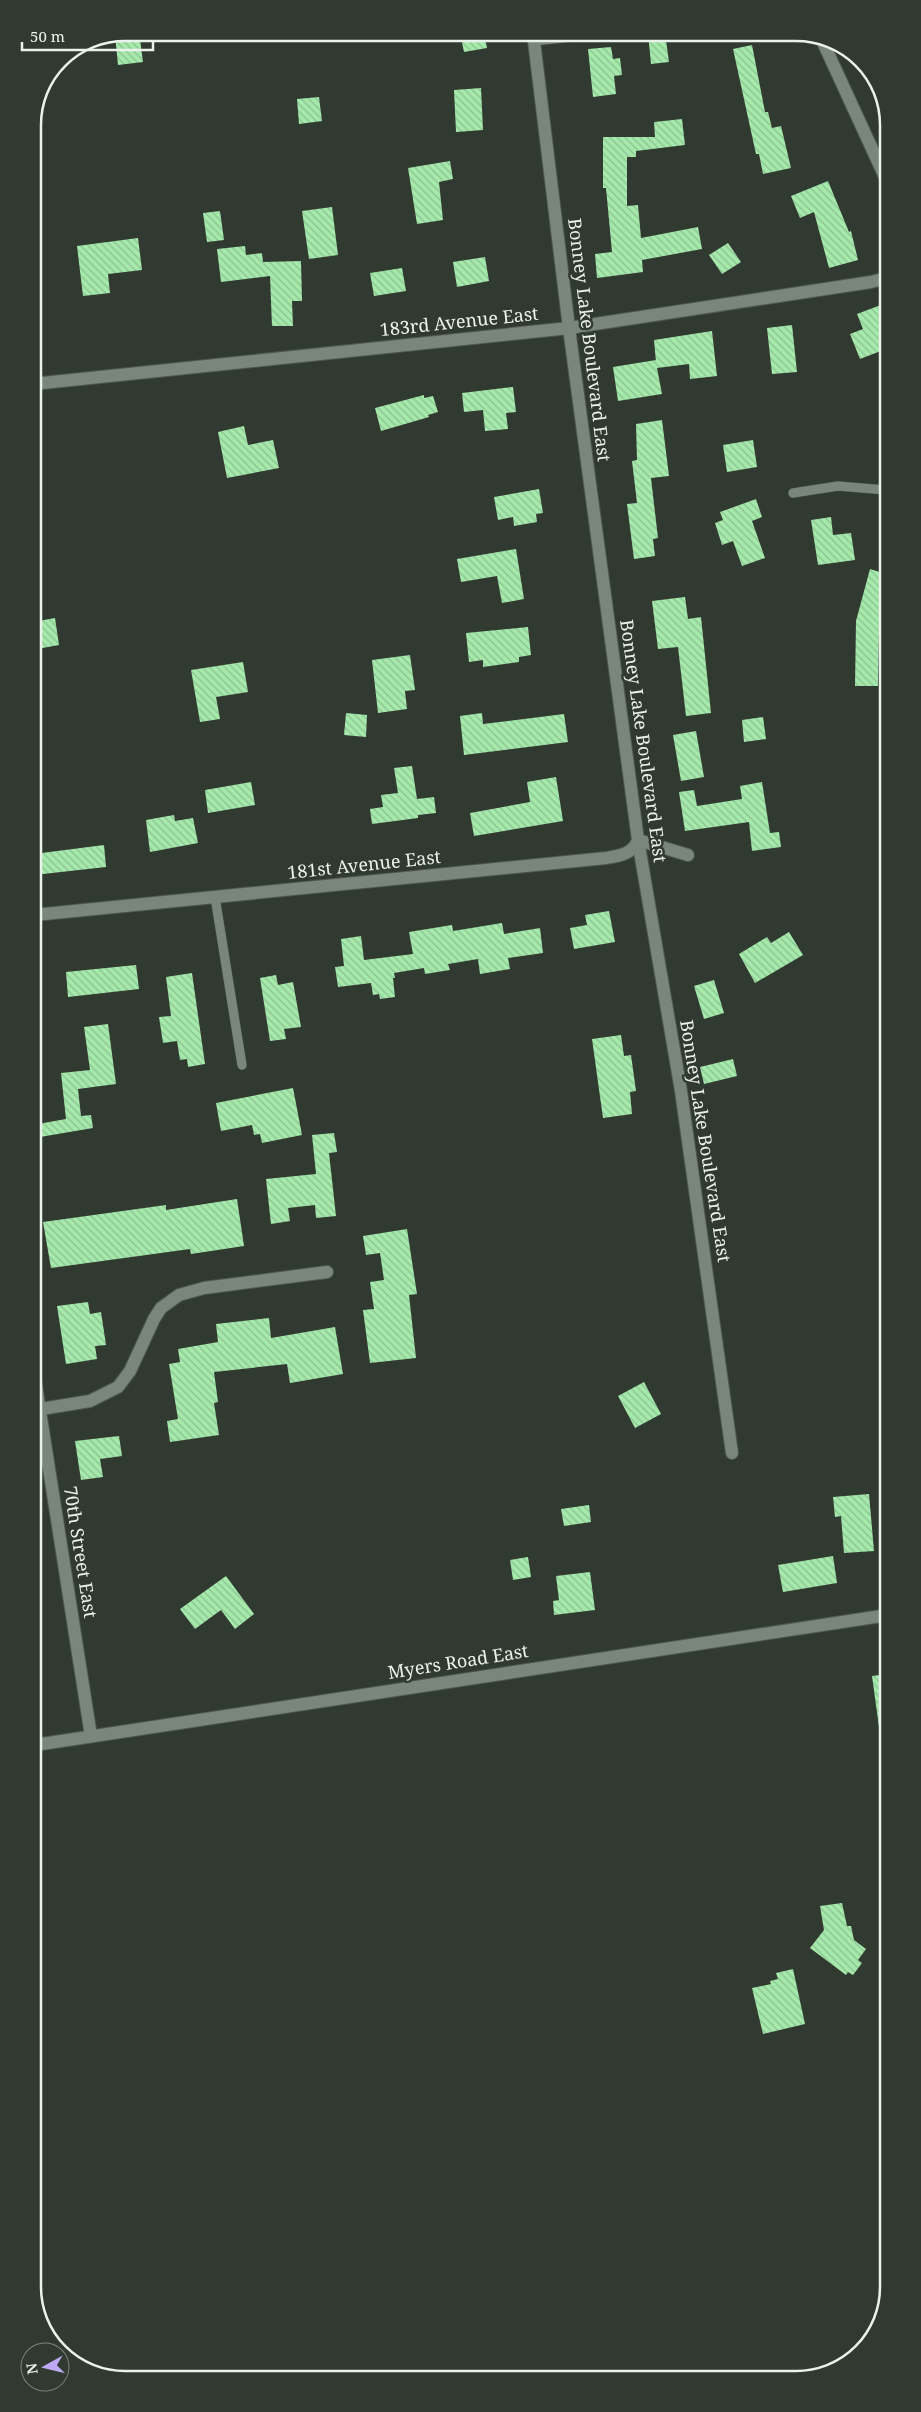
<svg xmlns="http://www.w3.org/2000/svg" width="921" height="2412" font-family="'Noto Serif',serif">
<defs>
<pattern id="building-back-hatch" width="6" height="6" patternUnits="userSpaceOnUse" patternTransform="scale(1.25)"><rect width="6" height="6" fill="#a5e9ab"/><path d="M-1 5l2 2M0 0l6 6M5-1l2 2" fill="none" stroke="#8dc192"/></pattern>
</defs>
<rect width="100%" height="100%" fill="#313a31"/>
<g fill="url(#building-back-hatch)">
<polygon points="129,32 139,32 143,62 118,65 115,35"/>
<polygon points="460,33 484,33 487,48 464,52"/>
<polygon points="648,33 665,33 669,62 651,64"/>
<polygon points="752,45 765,112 768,112 772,128 781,126 791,168 763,174 759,154 756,154 733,49"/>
<polygon points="611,47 613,59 620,58 622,75 614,76 616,94 593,97 588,49"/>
<polygon points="481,88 483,130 456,132 454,90"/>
<polygon points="319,97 322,121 299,124 297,99"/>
<polygon points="682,119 685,145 636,151 636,157 627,157 627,206 638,205 641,238 698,227 702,249 642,260 643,272 597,278 595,254 612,252 606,188 603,188 603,137 655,137 654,122"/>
<polygon points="450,161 453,179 439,182 443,220 417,224 408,168"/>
<polygon points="828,181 849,232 851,231 858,260 829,268 814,212 800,218 791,196"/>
<polygon points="332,207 338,255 309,259 302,211"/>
<polygon points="220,211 224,240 207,242 203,213"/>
<polygon points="138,238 142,270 108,274 110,293 83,296 77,246"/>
<polygon points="728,243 741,262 722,274 709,255"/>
<polygon points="245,246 246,255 262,253 263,262 301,261 302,301 292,301 293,326 272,326 270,276 221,282 217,249"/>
<polygon points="485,257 489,281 457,287 453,262"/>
<polygon points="402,268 406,291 374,296 370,273"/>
<polygon points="886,303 886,349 860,359 850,334 863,329 857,314"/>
<polygon points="792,325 797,372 772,374 767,328"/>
<polygon points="712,331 717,376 690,379 689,364 657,368 662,394 618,401 613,367 656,360 656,362 654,340"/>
<polygon points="513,387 516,412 506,413 508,429 485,431 483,410 464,412 462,393"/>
<polygon points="424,395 424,398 433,396 438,412 428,415 429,417 381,431 375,408"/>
<polygon points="662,420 669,476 651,478 658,538 653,539 655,556 634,559 627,504 637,503 632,461 637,460 636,424"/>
<polygon points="244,426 248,445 273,440 279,468 227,478 218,432"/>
<polygon points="753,440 757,467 727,472 723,445"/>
<polygon points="539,489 543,513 536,514 537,522 514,526 513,517 498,520 494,497"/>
<polygon points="756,499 762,517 752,521 765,558 742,566 733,541 722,545 715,523 723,520 720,512"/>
<polygon points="831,517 833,535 851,533 855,560 818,565 811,520"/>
<polygon points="516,549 524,599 502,603 497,576 461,582 457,559"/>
<polygon points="870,569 886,574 886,602 879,630 878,686 855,686 856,621"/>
<polygon points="685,597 688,619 701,617 711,713 686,716 678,647 658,649 652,601"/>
<polygon points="55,618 59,645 37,649 33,622"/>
<polygon points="528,627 531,655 519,657 519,662 483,667 483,660 469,662 466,633"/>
<polygon points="410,655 415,690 405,691 407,709 378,713 372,660"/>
<polygon points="243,662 248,692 216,697 220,719 200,722 191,670"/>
<polygon points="346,713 367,715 366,737 344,735"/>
<polygon points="482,713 483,724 564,714 568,742 464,755 460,716"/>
<polygon points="763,717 766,739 744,742 742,720"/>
<polygon points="696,731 704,777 681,781 673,735"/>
<polygon points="412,766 417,799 434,797 436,813 418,815 418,818 372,824 370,809 383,807 381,795 398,793 394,768"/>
<polygon points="556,777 563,821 474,836 470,813 530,802 527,782"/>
<polygon points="251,782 255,805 208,813 205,790"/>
<polygon points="762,782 770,833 779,832 781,847 752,851 749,822 685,831 679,792 694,790 697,806 742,799 740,786"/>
<polygon points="174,815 175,821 193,818 198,843 150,852 146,820"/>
<polygon points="104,845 106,867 34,875 34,854"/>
<polygon points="609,911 615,942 574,949 570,928 587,925 585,915"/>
<polygon points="502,923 504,934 540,928 543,953 508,958 510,969 480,974 478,959 448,964 450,970 425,974 424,968 394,973 395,978 393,978 395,997 380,999 379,994 373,995 371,983 338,987 335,967 344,966 341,939 361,936 364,960 413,954 409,932 452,925 453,931"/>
<polygon points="789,932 803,955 755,983 739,954 767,937 771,943"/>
<polygon points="136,965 139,989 68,997 66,972"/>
<polygon points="192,973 205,1064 188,1067 187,1059 180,1060 177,1041 163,1043 159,1017 171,1016 166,977"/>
<polygon points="276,975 278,985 293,982 301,1027 284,1029 286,1039 270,1041 260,978"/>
<polygon points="714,980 724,1013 704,1019 694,986"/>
<polygon points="108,1024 116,1084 78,1089 81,1116 91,1115 93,1128 40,1137 38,1124 66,1119 61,1073 90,1070 84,1027"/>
<polygon points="621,1035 624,1056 631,1055 636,1091 630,1092 632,1114 603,1118 592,1039"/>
<polygon points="733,1059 737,1076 704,1084 700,1067"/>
<polygon points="293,1088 302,1135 262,1143 260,1134 254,1135 252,1125 221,1131 216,1103"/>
<polygon points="334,1133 337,1152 329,1153 336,1216 316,1218 315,1205 288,1208 290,1221 271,1224 266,1179 316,1174 312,1135"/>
<polygon points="237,1199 244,1246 191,1254 190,1249 51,1268 43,1222 166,1205 166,1210"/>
<polygon points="407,1229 417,1294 409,1295 416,1358 370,1363 363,1310 374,1309 370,1282 384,1280 380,1253 366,1255 363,1236"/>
<polygon points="88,1302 90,1314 101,1312 106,1345 95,1346 97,1359 66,1364 57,1306"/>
<polygon points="269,1318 271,1338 335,1327 343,1374 290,1383 287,1364 214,1372 218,1402 214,1403 219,1435 170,1442 167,1421 178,1419 169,1364 180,1362 178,1349 218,1342 216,1324"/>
<polygon points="644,1382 661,1414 635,1428 618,1396"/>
<polygon points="119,1436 122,1456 100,1459 103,1477 81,1480 75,1441"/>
<polygon points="869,1494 874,1551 844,1553 841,1516 835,1517 833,1497"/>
<polygon points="589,1505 591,1522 564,1526 561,1509"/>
<polygon points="833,1556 837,1583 783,1592 778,1565"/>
<polygon points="528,1557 531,1577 513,1580 510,1560"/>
<polygon points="590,1572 595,1610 554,1615 553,1601 559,1600 556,1576"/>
<polygon points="226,1576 254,1614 235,1629 221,1610 195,1629 180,1609"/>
<polygon points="888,1674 888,1726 879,1727 872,1676"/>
<polygon points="842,1903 847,1926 851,1926 854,1940 866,1949 858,1960 862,1963 853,1975 848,1972 846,1975 810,1948 824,1930 820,1906"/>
<polygon points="793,1969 805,2024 763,2034 752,1988 771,1984 770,1981 778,1979 776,1973"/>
</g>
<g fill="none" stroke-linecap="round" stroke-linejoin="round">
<g stroke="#4f5850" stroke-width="10">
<g id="service">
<polyline points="534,41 609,33"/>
<polyline points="793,493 838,486 886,490"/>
<polyline points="215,897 242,1065"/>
<polyline points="35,1462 49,1460"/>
</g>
</g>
<g stroke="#4f5850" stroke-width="14">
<g id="minor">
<polyline points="822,40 885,177"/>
<polyline points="33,384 569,328"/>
<polyline points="638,840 681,1091 732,1453"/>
<polyline points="638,840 688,855"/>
<polyline points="41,1409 90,1401 118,1387 130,1371 154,1319 161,1308 179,1295 204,1288 327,1272"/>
</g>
</g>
<g stroke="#4f5850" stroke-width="14">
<g id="tertiary">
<polyline points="569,328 871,282 886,278"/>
<path d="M34,915L606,858C619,856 633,854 638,840L569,328L533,33"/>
<polyline points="34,1373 91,1736"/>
<polyline points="35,1745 888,1615"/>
</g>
</g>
<use href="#service" stroke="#7a867b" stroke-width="9"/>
<use href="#minor" stroke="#7a867b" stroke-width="12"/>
<use href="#tertiary" stroke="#7a867b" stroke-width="12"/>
</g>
<g text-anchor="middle" stroke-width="5" stroke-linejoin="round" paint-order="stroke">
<g font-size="18" fill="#ebf2ec" stroke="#313a31">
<text transform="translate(459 322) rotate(-6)" y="6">183rd Avenue East</text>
<text transform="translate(589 340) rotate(83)" y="6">Bonney Lake Boulevard East</text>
<text transform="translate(643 741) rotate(82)" y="6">Bonney Lake Boulevard East</text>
<text transform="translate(364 865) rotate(-6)" y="6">181st Avenue East</text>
<text transform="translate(705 1141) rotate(81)" y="6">Bonney Lake Boulevard East</text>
<text transform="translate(80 1552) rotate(81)" y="6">70th Street East</text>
<text transform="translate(458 1662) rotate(-9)" y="6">Myers Road East</text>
</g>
</g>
<path d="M0 0H921V2412H0ZM125 41H796A84 84 0 0 1 880 125V2287A84 84 0 0 1 796 2371H125A84 84 0 0 1 41 2287V125A84 84 0 0 1 125 41Z" fill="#313a31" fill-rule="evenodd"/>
<path fill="none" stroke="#ebf2ec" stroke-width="2.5" d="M125 41H796A84 84 0 0 1 880 125V2287A84 84 0 0 1 796 2371H125A84 84 0 0 1 41 2287V125A84 84 0 0 1 125 41Z"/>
<g transform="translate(45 2367) rotate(262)"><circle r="24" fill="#313a31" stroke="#7b847c"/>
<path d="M0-4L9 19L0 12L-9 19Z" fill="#bea9f4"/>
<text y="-8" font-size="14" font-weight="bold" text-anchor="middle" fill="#ebf2ec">N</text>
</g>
<path d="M22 42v8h131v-8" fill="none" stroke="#ebf2ec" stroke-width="2.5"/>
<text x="30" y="42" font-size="15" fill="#ebf2ec" stroke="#313a31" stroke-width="4" paint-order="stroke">50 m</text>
</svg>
